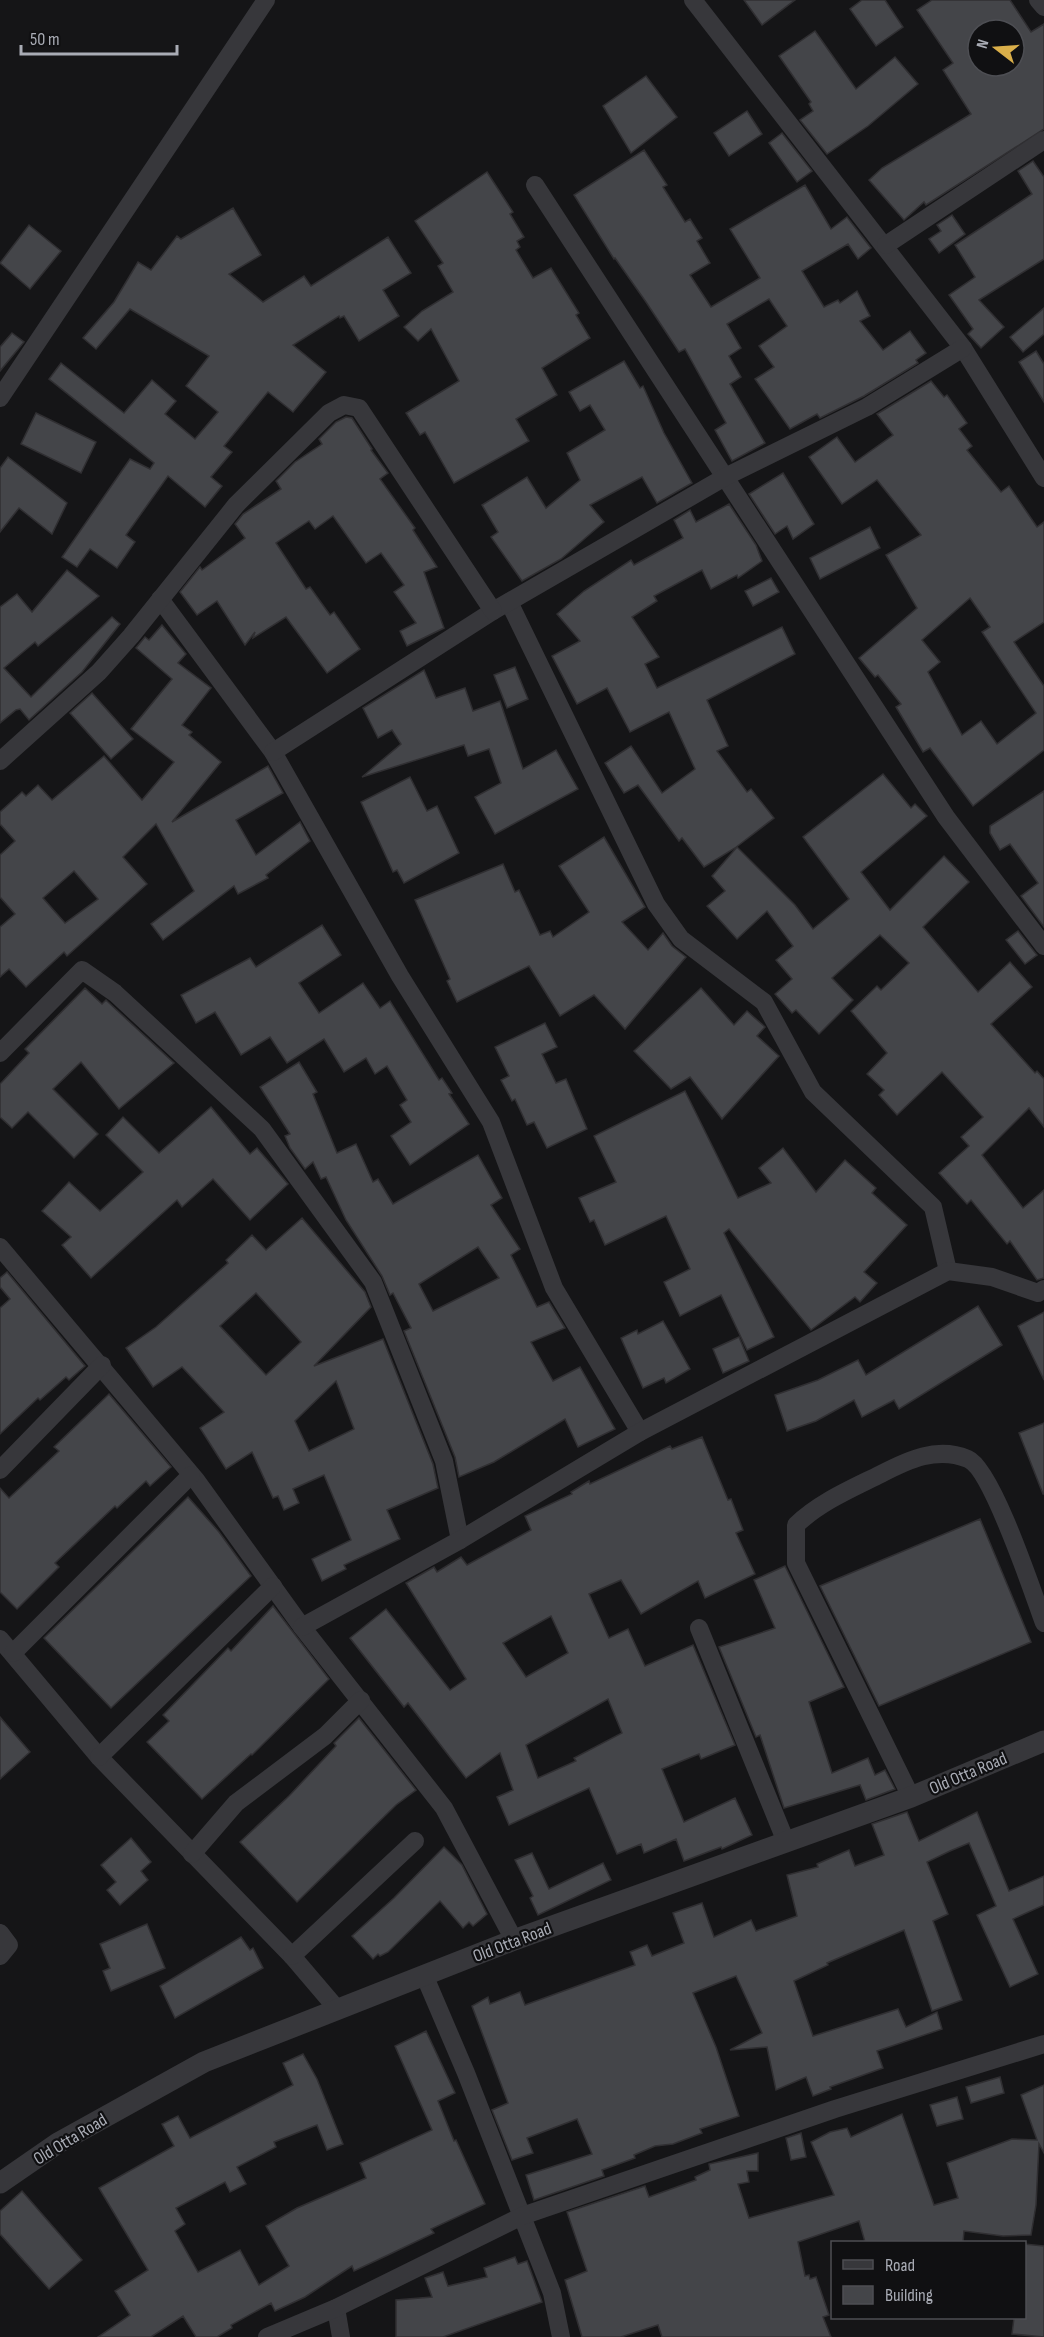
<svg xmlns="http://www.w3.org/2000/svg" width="1044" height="2337" font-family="'Sofia Sans Condensed',sans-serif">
<rect width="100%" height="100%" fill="#151517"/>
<g fill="#444549" stroke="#302f32" stroke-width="1.5" fill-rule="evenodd">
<polygon points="744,0 795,0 762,25"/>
<polygon points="862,0 885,0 903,27 876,46 850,9"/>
<path d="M932,0H1010L1031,32L1044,24V129L926,205L924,202L904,220L869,180L882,168L971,114L943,70L953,63L917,10ZM978,30H1014V66H978Z"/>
<polygon points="815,31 856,89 895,57 918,84 868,126 827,154 800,120 813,111 809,104 811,102 779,56"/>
<polygon points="646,76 677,117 631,153 603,106"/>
<polygon points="747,111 762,134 729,156 714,133"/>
<polygon points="782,133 812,171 797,182 769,143"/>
<polygon points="644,150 667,185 663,187 685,222 690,219 702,238 697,241 710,263 690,275 711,307 760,278 730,229 805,185 831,229 847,217 871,248 858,259 848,244 802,271 824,307 838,300 840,303 857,291 870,316 860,321 883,350 910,331 926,353 916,360 918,363 864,396 820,418 817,414 790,429 755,379 774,367 759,346 787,326 769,299 727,324 741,348 729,356 741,377 730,384 765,443 732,461 715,430 726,423 685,349 679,352 646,302 615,258 614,259 574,195"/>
<polygon points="1033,161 1044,177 1044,259 979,300 1004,327 981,348 968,334 973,329 949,295 975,277 955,245 1032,194 1018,171"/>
<polygon points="487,172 513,212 510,214 524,237 517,241 520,247 516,250 533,278 551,268 579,313 576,315 590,338 542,368 557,395 516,419 529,441 454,483 425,432 420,435 406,413 459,381 431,329 418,341 404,327 422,311 453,292 438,266 443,263 415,221"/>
<polygon points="233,208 261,255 229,274 263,302 304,276 311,286 388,237 411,273 383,290 399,316 359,341 344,316 340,318 339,316 293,345 326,372 293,412 268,392 224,446 232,452 211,477 222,486 205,507 168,476 126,535 135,542 117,568 90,549 77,567 62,557 130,459 150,469 154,463 49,379 61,363 124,413 152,380 176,401 165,414 195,439 218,412 186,386 209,356 130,309 96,349 83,338 114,302 138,262 151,270 177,236 181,239"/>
<polygon points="952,215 965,234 939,253 929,239 941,231 937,225"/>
<polygon points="29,225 61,251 30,289 0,263"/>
<polygon points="1044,308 1044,334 1023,352 1010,337"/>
<polygon points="12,333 24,342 0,371 0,347"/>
<polygon points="1036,351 1044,364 1044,402 1019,362"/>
<polygon points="624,361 640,388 643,386 664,433 692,483 657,503 642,477 590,505 604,522 561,559 522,581 491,537 498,532 482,505 527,477 546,508 580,480 567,453 605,430 590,405 580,411 569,392"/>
<path d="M931,381L944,397L947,395L967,423L959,429L972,446L967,450L1001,492L1009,486L1037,527L1044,522V622L1014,642L1044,686V750L973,806L930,748L923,752L896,707L901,704L878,675L875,677L859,658L917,608L886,555L921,535L877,480L842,504L809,457L837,437L855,462L893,435L877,414ZM970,598L990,627L982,632L1036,713L997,744L981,721L962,735L928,672L940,662L922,640Z"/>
<polygon points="36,413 96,442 81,473 21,444"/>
<polygon points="346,417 352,418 372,449 371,450 388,473 380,479 415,528 413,530 437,567 424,572 444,628 407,646 400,631 416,623 394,592 404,585 381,553 366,563 333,516 315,529 309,521 276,543 306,589 310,587 330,615 334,612 360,649 327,673 286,617 253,638 255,632 245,645 217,601 197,615 180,592 200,567 202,570 245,538 235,524 243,514 281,489 276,481 295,462 322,444 319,439 336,422"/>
<polygon points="8,457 67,503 52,534 19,508 0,532 0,468"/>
<polygon points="783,473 814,524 793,539 787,526 775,534 749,494"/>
<polygon points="729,504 756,545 762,561 738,578 737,575 711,589 702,570 654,596 657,601 632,617 659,657 645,664 657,688 782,627 795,654 707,700 728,746 717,751 747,792 751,789 774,818 735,848 704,867 682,838 679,841 638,785 624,793 605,763 631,746 662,793 695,769 669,712 630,732 607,688 577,704 552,656 580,641 557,614 584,591 631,560 634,565 683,538 674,520 690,510 696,522"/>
<polygon points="870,527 880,548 820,579 810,558"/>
<polygon points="67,570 99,596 38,646 35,642 4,668 31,697 112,617 120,624 82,672 29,720 20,709 16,710 0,723 0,607 17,594 32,612"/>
<polygon points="771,578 779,592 753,606 745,591"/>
<path d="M162,625L186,654L178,663L211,688L182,725L192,732L189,735L221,762L172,822L268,766L283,793L236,820L256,855L300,822L310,841L266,875L268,878L238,894L234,886L163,940L151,924L194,891L156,824L123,857L147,884L67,956L64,952L26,987L9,969L0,977V927L15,914L0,897V855L15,841L0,824V812L22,792L26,796L38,785L52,800L104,756L142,800L174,762L131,729L172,679L136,648L145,637L149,640ZM74,871L98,899L65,923L43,898Z"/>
<polygon points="515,667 528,699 507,708 494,675"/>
<polygon points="424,670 436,698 465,688 473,711 500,701 523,769 556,750 578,789 495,834 475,797 501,783 489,749 468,756 464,745 362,777 401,744 392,730 378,738 363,708"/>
<polygon points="92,693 133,739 111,759 70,713"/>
<polygon points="883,774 911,808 915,804 927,816 861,872 890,910 944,856 969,882 923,927 978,992 1010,962 1032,987 991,1024 1035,1073 1037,1071 1044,1079 1044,1127 1029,1108 982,1155 1023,1208 1044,1190 1044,1278 1037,1280 1010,1241 1007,1244 971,1200 967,1204 939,1173 969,1146 961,1137 983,1117 981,1115 942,1072 897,1115 879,1095 884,1090 867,1074 887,1053 851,1011 877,986 881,990 909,963 880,935 832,978 853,1000 819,1034 796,1010 792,1013 775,994 792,979 776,960 793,946 767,911 737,939 707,906 725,891 712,876 737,847 795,905 813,929 849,899 803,837"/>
<polygon points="410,777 427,811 437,806 459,853 404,883 397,870 393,872 361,802"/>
<polygon points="1044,791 1044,927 1021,896 1038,883 1010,844 1000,850 990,833 990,826"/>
<polygon points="604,837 645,907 622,922 648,950 663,933 672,946 686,957 625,1029 594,995 560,1016 529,966 457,1002 447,981 450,979 415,900 503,864 515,892 519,890 540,935 550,931 553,937 589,912 559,866"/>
<polygon points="322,925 341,955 299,983 319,1013 363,983 380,1008 390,1001 439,1080 442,1078 452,1093 449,1094 469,1124 410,1165 391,1136 411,1122 400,1105 407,1100 387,1066 375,1074 366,1058 344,1072 324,1039 287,1063 270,1037 241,1055 215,1012 196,1023 181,995 250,958 256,967"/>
<polygon points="1018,931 1037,955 1025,964 1006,940"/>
<polygon points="85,988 102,1004 106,1000 108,1002 174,1063 119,1109 81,1062 53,1089 98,1134 74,1158 28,1112 12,1128 0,1117 0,1084 29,1053 25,1049"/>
<polygon points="701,988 734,1025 747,1011 765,1027 757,1036 779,1056 722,1119 690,1077 671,1089 634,1051"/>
<polygon points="545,1023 557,1047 542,1054 556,1083 566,1079 587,1129 547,1148 534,1122 527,1125 515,1099 512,1101 501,1080 509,1076 495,1047"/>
<path d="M299,1062L317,1092L313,1094L337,1153L356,1144L373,1182L378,1179L393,1204L478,1155L502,1198L491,1205L520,1249L511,1255L537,1307L549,1302L565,1328L531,1342L553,1381L580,1367L615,1429L578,1447L565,1419L494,1462L459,1477L455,1457L404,1331L411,1328L393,1293L390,1295L382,1276L346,1220L326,1177L321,1179L313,1162L305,1169L290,1148L285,1136L290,1134L260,1087ZM478,1247L499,1278L433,1311L419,1284Z"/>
<polygon points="685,1091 738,1198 771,1183 759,1168 783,1148 816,1192 845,1160 876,1188 872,1193 907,1225 864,1272 877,1283 860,1302 855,1297 811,1330 729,1229 724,1233 774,1337 747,1350 721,1295 680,1316 664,1282 690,1269 666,1216 605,1245 594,1220 590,1222 579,1198 616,1182 594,1136"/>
<polygon points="211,1107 250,1154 257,1148 288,1184 250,1220 213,1179 182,1207 177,1200 91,1278 62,1245 71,1237 42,1211 69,1182 100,1211 143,1172 106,1135 123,1117 159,1153"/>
<path d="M302,1218L365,1292L371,1307L314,1366L383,1339L433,1464L438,1488L387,1510L400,1539L344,1565L346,1569L322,1581L312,1559L351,1540L324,1475L293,1489L299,1503L284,1510L278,1496L273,1498L252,1452L226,1469L200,1428L224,1412L182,1367L153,1387L126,1348L156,1327L228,1263L226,1260L252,1235L266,1250ZM256,1293L301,1342L266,1375L220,1326ZM336,1381L354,1429L309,1451L295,1421Z"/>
<polygon points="7,1272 85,1366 69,1380 66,1377 40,1400 38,1398 0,1434 0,1308 10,1299 0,1287 0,1278"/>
<polygon points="978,1306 1002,1345 899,1409 894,1400 862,1417 854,1400 816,1421 787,1431 775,1395 818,1380 858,1360 866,1375"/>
<polygon points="1044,1312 1044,1380 1018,1326"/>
<polygon points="663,1321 690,1369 666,1383 664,1378 643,1388 621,1338 637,1330 638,1334"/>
<polygon points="739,1337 749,1361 723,1373 713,1349"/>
<polygon points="109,1394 171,1467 150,1486 146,1481 117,1508 115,1506 55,1563 59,1567 17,1609 0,1592 0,1488 9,1498 59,1451 54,1447"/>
<polygon points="1044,1423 1044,1494 1043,1494 1019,1433"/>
<path d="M702,1437L728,1500L731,1499L743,1530L736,1533L755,1574L705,1598L698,1581L641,1614L621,1580L589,1594L609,1638L628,1629L645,1666L693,1645L735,1745L701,1759L699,1754L662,1769L684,1822L735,1798L752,1835L722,1849L721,1847L684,1861L676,1839L644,1853L641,1844L617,1854L589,1788L509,1825L497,1797L513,1790L500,1753L466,1778L408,1703L404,1707L350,1638L386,1609L450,1690L466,1679L406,1583L434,1567L437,1572L461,1557L467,1565L531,1530L525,1516L572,1494L571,1492L589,1481L590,1484L670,1446L672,1449ZM551,1616L568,1653L526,1677L503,1643ZM608,1699L622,1733L574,1758L576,1761L538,1778L526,1745Z"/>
<polygon points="188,1497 219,1532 251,1576 111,1708 44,1638"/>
<polygon points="980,1519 1031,1642 879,1706 820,1586"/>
<polygon points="785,1566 844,1687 809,1702 832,1773 868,1758 875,1775 885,1770 895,1789 866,1800 860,1785 784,1808 760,1735 756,1737 719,1647 775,1628 754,1580"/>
<polygon points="273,1606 329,1679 252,1755 251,1754 202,1799 147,1742 169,1721 163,1715 228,1648 231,1651"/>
<polygon points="0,1717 30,1752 0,1779"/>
<polygon points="359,1718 416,1790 396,1805 297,1902 240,1842 289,1796 336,1746 334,1743"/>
<polygon points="907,1812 919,1841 977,1812 1009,1891 1044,1876 1044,1905 1013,1919 1038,1974 1010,1987 977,1915 996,1906 969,1843 950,1851 927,1862 948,1914 933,1921 962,2000 932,2011 904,1930 827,1963 828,1965 794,1981 813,2036 898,2009 906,2027 937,2012 942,2029 877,2051 883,2068 830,2087 831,2089 813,2096 806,2077 776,2090 767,2047 730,2050 762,2033 736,1976 693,1993 716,2047 739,2116 700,2129 702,2133 673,2144 655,2146 634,2155 635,2158 602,2170 604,2176 534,2200 526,2175 592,2154 577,2119 527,2138 533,2153 512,2160 492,2110 508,2103 472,2006 488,1997 490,2004 520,1992 525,2005 635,1965 630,1952 647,1945 652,1956 684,1943 673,1913 702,1903 714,1937 751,1920 756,1931 797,1916 787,1875 818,1867 817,1864 849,1850 855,1866 884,1855 872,1824"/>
<polygon points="131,1838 151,1862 141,1871 148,1880 120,1905 107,1890 116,1882 101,1865"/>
<polygon points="444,1847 462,1865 487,1914 473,1926 469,1922 463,1928 440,1901 388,1952 380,1956 378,1954 373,1959 352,1936 394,1898"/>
<polygon points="532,1853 549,1889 603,1863 611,1880 538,1915 530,1898 533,1896 515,1860"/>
<polygon points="147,1924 165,1968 111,1991 103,1971 110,1968 100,1944"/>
<polygon points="241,1937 250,1950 253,1948 263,1968 175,2018 160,1986"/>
<polygon points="426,2031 455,2093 438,2101 454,2141 456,2140 485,2204 431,2229 434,2233 388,2255 354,2271 352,2266 305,2297 275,2311 271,2303 231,2325 232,2328 217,2337 196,2337 183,2316 151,2337 98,2337 130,2315 115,2291 148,2270 99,2188 174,2146 162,2124 178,2116 190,2138 293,2085 283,2063 303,2054 317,2079 343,2144 327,2150 317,2125 274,2142 276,2147 237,2167 246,2184 230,2192 225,2182 176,2208 185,2224 175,2231 198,2272 240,2250 259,2285 289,2266 266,2226 297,2208 366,2178 360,2163 432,2130 395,2046"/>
<polygon points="1000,2077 1004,2093 971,2103 966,2087"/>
<polygon points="1044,2085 1044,2153 1039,2144 1036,2205 1031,2235 1003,2236 964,2231 963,2242 865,2242 859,2221 798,2242 805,2276 809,2275 810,2279 816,2277 829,2315 823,2317 831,2337 662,2337 658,2325 621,2337 582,2337 565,2280 587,2271 567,2212 645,2186 649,2197 696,2180 695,2177 710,2170 709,2164 758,2153 758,2171 747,2171 749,2182 738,2184 749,2218 834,2195 811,2142 830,2132 847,2128 851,2137 902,2114 934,2205 958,2198 947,2163 1012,2139 1037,2140 1021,2095"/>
<polygon points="957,2097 963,2119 937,2126 930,2105"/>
<polygon points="801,2133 806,2157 791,2160 786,2138"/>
<polygon points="22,2191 82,2260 49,2289 0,2234 0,2211"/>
<polygon points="1024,2244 1044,2246 1044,2337 1012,2334 1014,2318 1024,2318"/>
<polygon points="515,2257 518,2264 527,2261 542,2302 443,2337 396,2337 396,2300 432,2297 425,2278 443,2272 448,2286 487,2277 484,2268"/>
</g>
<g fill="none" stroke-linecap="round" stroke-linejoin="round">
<g stroke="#37373b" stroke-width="18">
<polyline points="693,0 963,348 1044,478"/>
<polyline points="1038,0 1044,7"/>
<polyline points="535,185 946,817 1044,946"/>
<polyline points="886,245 1044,140"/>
<polyline points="0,398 266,0"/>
<polyline points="160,599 273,752 400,976 491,1122 554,1288 640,1432"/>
<polyline points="509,602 656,904 681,939 764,1002 813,1092 933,1207 948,1271"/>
<polyline points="273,752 493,611 725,477 867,407 963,348"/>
<polyline points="0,761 99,672 131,636 236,505 329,413 344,405 359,408 493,611"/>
<polyline points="0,1053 82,970 115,993 262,1129 373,1282 444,1461 460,1540"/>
<polyline points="0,1247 196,1480 302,1627 444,1808 514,1940"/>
<polyline points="0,1470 102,1365"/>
<polyline points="302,1627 460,1540 640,1432 948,1271 992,1277 1038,1293 1044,1289"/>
<polyline points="699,1628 786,1842"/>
<polyline points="0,1639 99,1757 292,1956 338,2010"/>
<polyline points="13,1653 191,1475"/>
<polyline points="99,1757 273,1586"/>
<path d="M911,1797L796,1563V1525C820,1502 851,1489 881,1474C908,1460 937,1446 968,1459C992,1469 1033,1593 1044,1623"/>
<polyline points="192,1854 236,1803 325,1736 361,1700"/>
<polyline points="0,1933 9,1945 0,1956"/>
<polyline points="292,1956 415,1841"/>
<polyline points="425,1977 466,2073 552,2293 561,2337"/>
<polyline points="336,2308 341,2337"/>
<polyline points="267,2337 336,2308 522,2216 835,2109 1044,2044"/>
</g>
<polyline stroke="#37373b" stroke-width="21" points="0,2183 58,2143 204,2062 514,1940 911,1797 1044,1741"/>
</g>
<g text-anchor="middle" stroke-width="4.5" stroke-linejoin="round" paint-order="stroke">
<g font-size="18" fill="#a9acb5" stroke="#101012">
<text transform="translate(968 1773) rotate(-23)" y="6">Old Otta Road</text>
<text transform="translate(512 1942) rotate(-21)" y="6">Old Otta Road</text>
<text transform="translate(70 2139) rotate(-31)" y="6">Old Otta Road</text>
</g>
</g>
<rect x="831" y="2241" width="195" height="78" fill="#101012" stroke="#4d4e53" stroke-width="1.5"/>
<rect x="843" y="2260" width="30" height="9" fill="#37373b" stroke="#4d4e53" stroke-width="1.5"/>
<text x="885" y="2271" font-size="18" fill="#a9acb5">Road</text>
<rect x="843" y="2286" width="30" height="18" fill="#444549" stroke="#4d4e53" stroke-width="1.5"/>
<text x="885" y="2301" font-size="18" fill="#a9acb5">Building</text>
<g transform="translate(996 48) rotate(287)"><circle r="28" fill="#101012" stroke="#4d4e53" stroke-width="1.5"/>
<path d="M0-4.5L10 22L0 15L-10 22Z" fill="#daaf4a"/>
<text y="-9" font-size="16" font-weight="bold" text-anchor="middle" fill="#a9acb5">N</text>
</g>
<path d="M21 45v9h156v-9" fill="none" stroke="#a9acb5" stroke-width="3"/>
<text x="30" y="45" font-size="18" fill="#a9acb5" stroke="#101012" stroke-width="4.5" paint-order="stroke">50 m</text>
</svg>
